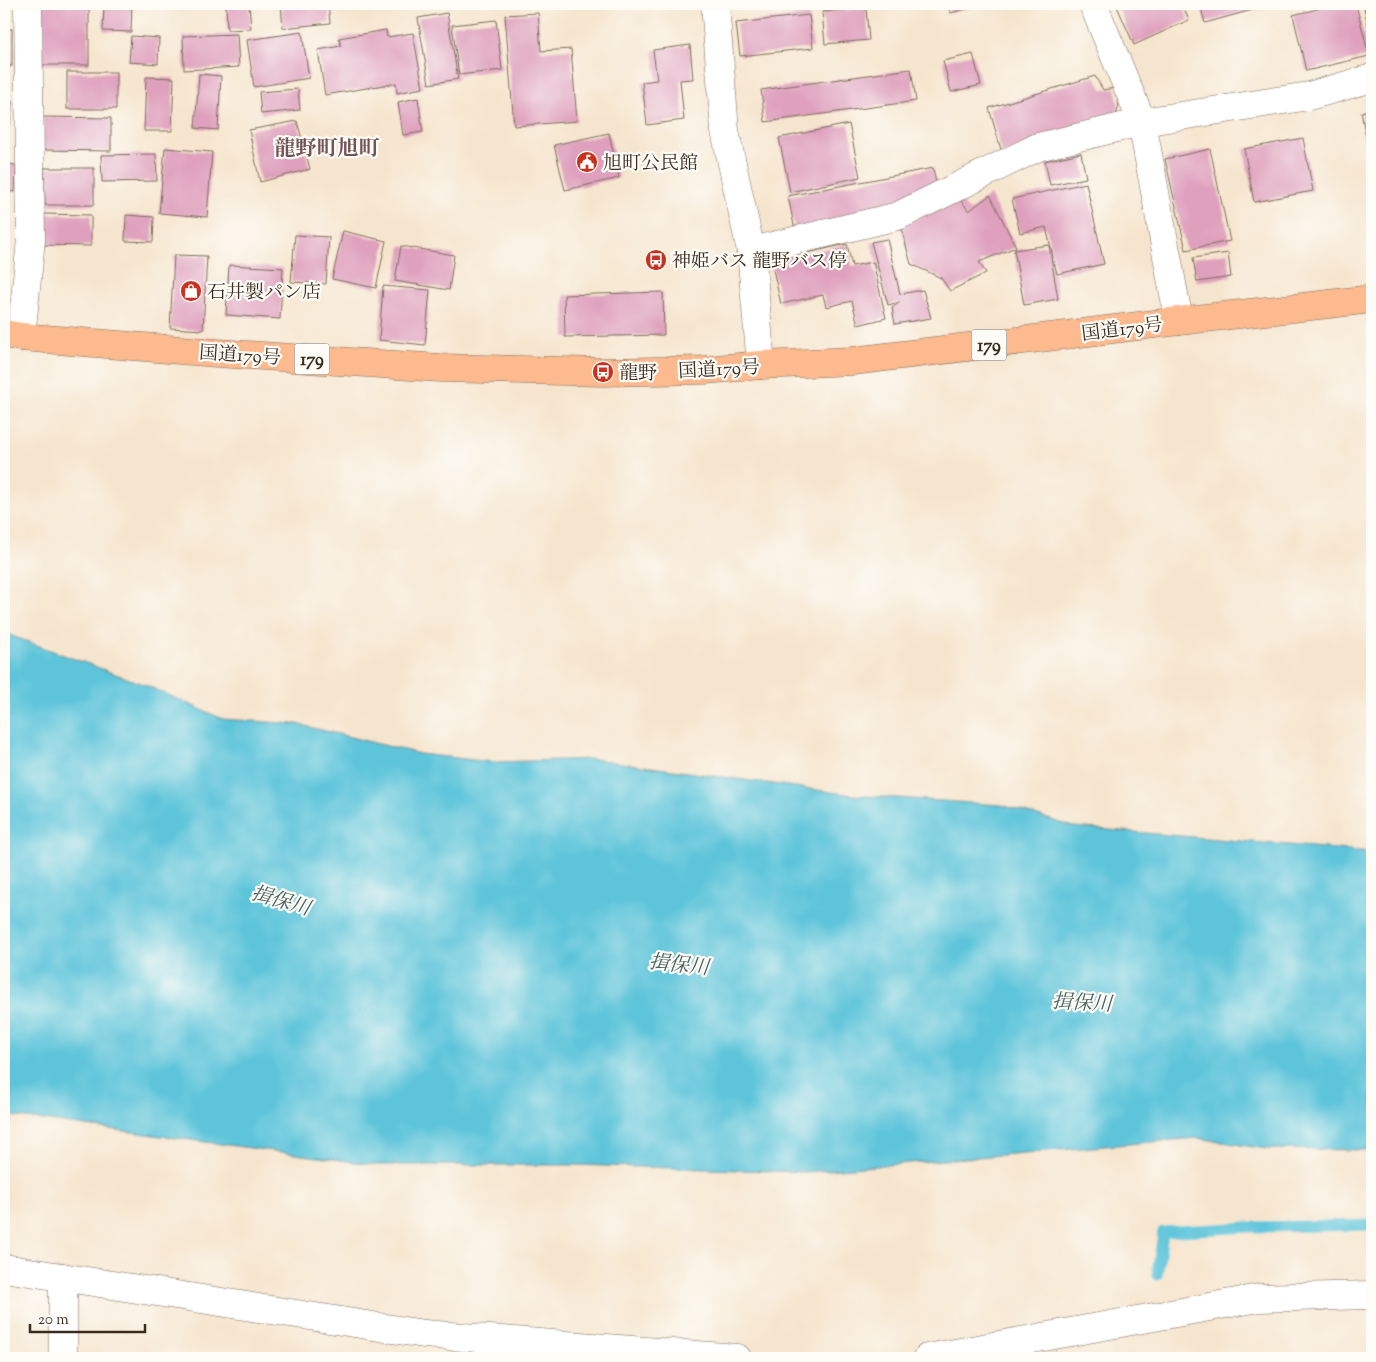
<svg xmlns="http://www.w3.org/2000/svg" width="1376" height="1362" font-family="'Sorts Mill Goudy','Noto Serif JP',serif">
<rect width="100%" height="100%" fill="#fdfcf7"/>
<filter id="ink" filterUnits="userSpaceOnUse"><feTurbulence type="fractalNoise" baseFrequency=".02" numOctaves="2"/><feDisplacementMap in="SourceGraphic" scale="10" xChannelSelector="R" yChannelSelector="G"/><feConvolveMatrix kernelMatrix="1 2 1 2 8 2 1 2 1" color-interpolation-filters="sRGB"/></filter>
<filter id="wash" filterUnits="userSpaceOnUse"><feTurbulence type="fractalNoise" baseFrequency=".0096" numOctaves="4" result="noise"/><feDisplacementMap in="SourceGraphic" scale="20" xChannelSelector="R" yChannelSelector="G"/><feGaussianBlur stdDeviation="1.12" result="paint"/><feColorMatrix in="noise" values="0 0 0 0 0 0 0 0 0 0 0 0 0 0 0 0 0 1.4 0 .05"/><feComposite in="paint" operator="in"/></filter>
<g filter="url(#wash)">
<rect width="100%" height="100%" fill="#f6e5ce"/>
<polygon fill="#5dc4da" stroke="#4c777c" points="4,633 143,684 223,719 297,724 420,754 492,762 593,759 853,795 1002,805 1074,827 1372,852 1372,1150 1266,1149 1197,1138 806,1172 573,1165 377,1165 4,1115"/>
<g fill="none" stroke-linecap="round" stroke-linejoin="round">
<polyline stroke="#5dc4da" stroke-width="11" points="1157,1275 1163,1232 1249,1227 1372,1225"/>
</g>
<g id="blocks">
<g fill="#dfa0bd">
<rect x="4" y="4" width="5" height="14"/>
<rect x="39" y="4" width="50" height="61"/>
<polygon points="104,4 132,4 131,32 103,31"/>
<polygon points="226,4 249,4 251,29 227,30"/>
<polygon points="281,4 328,4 330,23 283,28"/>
<polygon points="948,4 986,4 950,13"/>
<polygon points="1116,4 1182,4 1189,20 1134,45"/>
<polygon points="1200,4 1274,4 1205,23"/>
<polygon points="1338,4 1356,4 1369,56 1306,71 1293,15"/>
<polygon points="1372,5 1372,41 1371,41 1364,7"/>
<polygon points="866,8 869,40 825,44 822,12"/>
<polygon points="447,13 458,79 429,84 418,18"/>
<polygon points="538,13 541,51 571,49 577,121 514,126 505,15"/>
<polygon points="809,15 813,48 740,56 736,23"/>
<polygon points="496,20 502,70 459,75 452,25"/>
<rect x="4" y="29" width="8" height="37"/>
<polygon points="386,30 387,37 413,33 423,88 397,93 396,83 325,95 318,50 341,46 339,38"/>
<polygon points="302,32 309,78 254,87 247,40"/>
<polygon points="237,34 239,67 184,70 183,36"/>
<polygon points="131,36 159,38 158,64 129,62"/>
<polygon points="690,45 693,79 680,80 684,120 647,125 642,82 657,80 653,50"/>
<polygon points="973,54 981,85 951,92 943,61"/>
<polygon points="911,69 916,101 765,122 761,90"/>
<rect x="67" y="72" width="49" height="37"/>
<polygon points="199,74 221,76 218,130 195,128"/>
<polygon points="1095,76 1103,90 1115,88 1119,105 1115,119 1002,153 989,108"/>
<polygon points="146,77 174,78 172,131 144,131"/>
<polygon points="298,89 300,110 261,114 259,92"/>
<polygon points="418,98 423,132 403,135 398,102"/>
<polygon points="4,100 12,101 10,125 4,124"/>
<polygon points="1372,109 1372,163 1371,163 1361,112"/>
<polygon points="43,117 111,118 111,151 42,150"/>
<polygon points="297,121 310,169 260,182 249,130"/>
<polygon points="849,124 860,177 790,192 779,138"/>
<polygon points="609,133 619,178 565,190 554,145"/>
<polygon points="1303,138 1313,191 1254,202 1244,149"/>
<polygon points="165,148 212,152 207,217 159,213"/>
<polygon points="1210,149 1230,241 1186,250 1165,159"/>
<polygon points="1081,153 1086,178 1050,185 1045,161"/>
<polygon points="156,154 157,181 102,182 101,155"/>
<polygon points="4,164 16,165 15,192 4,191"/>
<polygon points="44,168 94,168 94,205 45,205"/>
<polygon points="933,168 938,193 796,235 788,196"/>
<polygon points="1086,183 1104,264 1057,274 1046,227 1020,233 1012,199"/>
<polygon points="990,195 1016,247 979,262 986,273 950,291 941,278 911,264 901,227 958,197 969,211"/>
<polygon points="42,214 91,215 91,246 42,245"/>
<polygon points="126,215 154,217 153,242 125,241"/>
<polygon points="343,231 386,241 376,288 332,279"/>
<polygon points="295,235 329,237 326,284 291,282"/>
<polygon points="887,239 900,294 923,290 931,318 895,324 892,308 900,302 888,305 871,242"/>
<polygon points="847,244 852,266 873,262 886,318 858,325 852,301 826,307 823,295 781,304 771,261"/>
<polygon points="1049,245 1058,299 1024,305 1014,250"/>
<polygon points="401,246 454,255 449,290 395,281"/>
<polygon points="1228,253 1231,277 1197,282 1193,258"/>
<polygon points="174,255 207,256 203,330 170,328"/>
<polygon points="229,265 283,268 280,319 226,315"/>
<polygon points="383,286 430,290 425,345 379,340"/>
<polygon points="663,292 664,335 565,337 564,295"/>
</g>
</g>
</g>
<g filter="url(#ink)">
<use href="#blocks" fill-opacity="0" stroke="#7c6b5c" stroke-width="1"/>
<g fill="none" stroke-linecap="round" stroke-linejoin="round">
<g stroke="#7c6b5c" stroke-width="29">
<g id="street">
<polyline points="715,4 725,131 751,251 761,365"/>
<polyline points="1093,4 1142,122 1179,321"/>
<polyline points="751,251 898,216 1038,147 1142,122 1309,96 1372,78"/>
<polyline points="21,337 31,240 28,4"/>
<polyline points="4,1268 424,1334 737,1358"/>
<polyline points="63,1277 63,1358"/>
<polyline points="927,1358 1259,1298 1372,1295"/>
</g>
</g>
<g stroke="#7c6b5c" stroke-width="29">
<polyline id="highway" points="4,334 21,337 217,353 440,368 603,372 705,370 761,365 853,361 1179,321 1372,299"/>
</g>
<use href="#street" stroke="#fff" stroke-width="28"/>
<use href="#highway" stroke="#fcba8e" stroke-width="28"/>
</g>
</g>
<defs>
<g id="civic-disc" transform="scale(1.125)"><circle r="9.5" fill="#c8321e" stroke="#fdfcf7"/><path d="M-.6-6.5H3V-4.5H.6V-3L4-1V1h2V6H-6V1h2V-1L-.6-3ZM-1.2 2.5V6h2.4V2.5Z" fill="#fff"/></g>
<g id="bus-disc" transform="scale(1.125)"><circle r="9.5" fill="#c8321e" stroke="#fdfcf7"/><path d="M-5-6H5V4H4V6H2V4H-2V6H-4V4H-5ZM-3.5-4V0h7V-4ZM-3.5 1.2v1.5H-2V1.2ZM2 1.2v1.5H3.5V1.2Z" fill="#fff"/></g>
<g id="shop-disc" transform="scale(1.125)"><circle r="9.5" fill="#c8321e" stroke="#fdfcf7"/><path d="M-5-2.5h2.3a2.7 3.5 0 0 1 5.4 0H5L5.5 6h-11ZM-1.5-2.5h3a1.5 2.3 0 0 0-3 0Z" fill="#fff"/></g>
</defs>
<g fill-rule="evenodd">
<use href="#civic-disc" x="587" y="162"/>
<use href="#bus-disc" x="656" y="260"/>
<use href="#shop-disc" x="191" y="291"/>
<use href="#bus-disc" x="603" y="372"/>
</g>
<g text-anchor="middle" stroke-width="4.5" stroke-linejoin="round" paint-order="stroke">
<g fill="#fdfcf7" stroke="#75695f" stroke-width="1">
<rect x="971.5" y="329.5" width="35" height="31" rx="4"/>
<rect x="294.5" y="343.5" width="35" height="31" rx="4"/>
</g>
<g font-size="18" font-weight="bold" fill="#3b2a1e">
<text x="989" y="351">179</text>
<text x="312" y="365">179</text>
</g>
<g font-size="19" fill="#3b2a1e" stroke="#fdfcf7" text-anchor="start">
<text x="603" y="169">旭町公民館</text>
<text x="672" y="267">神姫バス 龍野バス停</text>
<text x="207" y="298">石井製パン店</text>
<text x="619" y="379">龍野</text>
</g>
<g font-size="19" fill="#3b2a1e" stroke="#fdfcf7">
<text transform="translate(1122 328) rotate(-7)" y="7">国道179号</text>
<text transform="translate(240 354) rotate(4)" y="7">国道179号</text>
<text transform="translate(719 368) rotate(-3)" y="7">国道179号</text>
</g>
<g font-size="20" font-style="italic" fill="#476060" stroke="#fdfcf7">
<text transform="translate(281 900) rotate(16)" y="7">揖保川</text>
<text transform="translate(679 964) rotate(6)" y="7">揖保川</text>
<text transform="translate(1082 1002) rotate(3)" y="7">揖保川</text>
</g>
<g font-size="21" font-weight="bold" fill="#745356" stroke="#fdfcf7">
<text x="327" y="155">龍野町旭町</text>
</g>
</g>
<rect width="1376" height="1362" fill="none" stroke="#fdfcf7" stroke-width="20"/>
<path d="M30 1324v8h115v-8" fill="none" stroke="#3b2a1e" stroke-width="2.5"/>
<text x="38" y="1324" font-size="15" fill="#3b2a1e" stroke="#fdfcf7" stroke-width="4" paint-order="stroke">20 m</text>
</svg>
